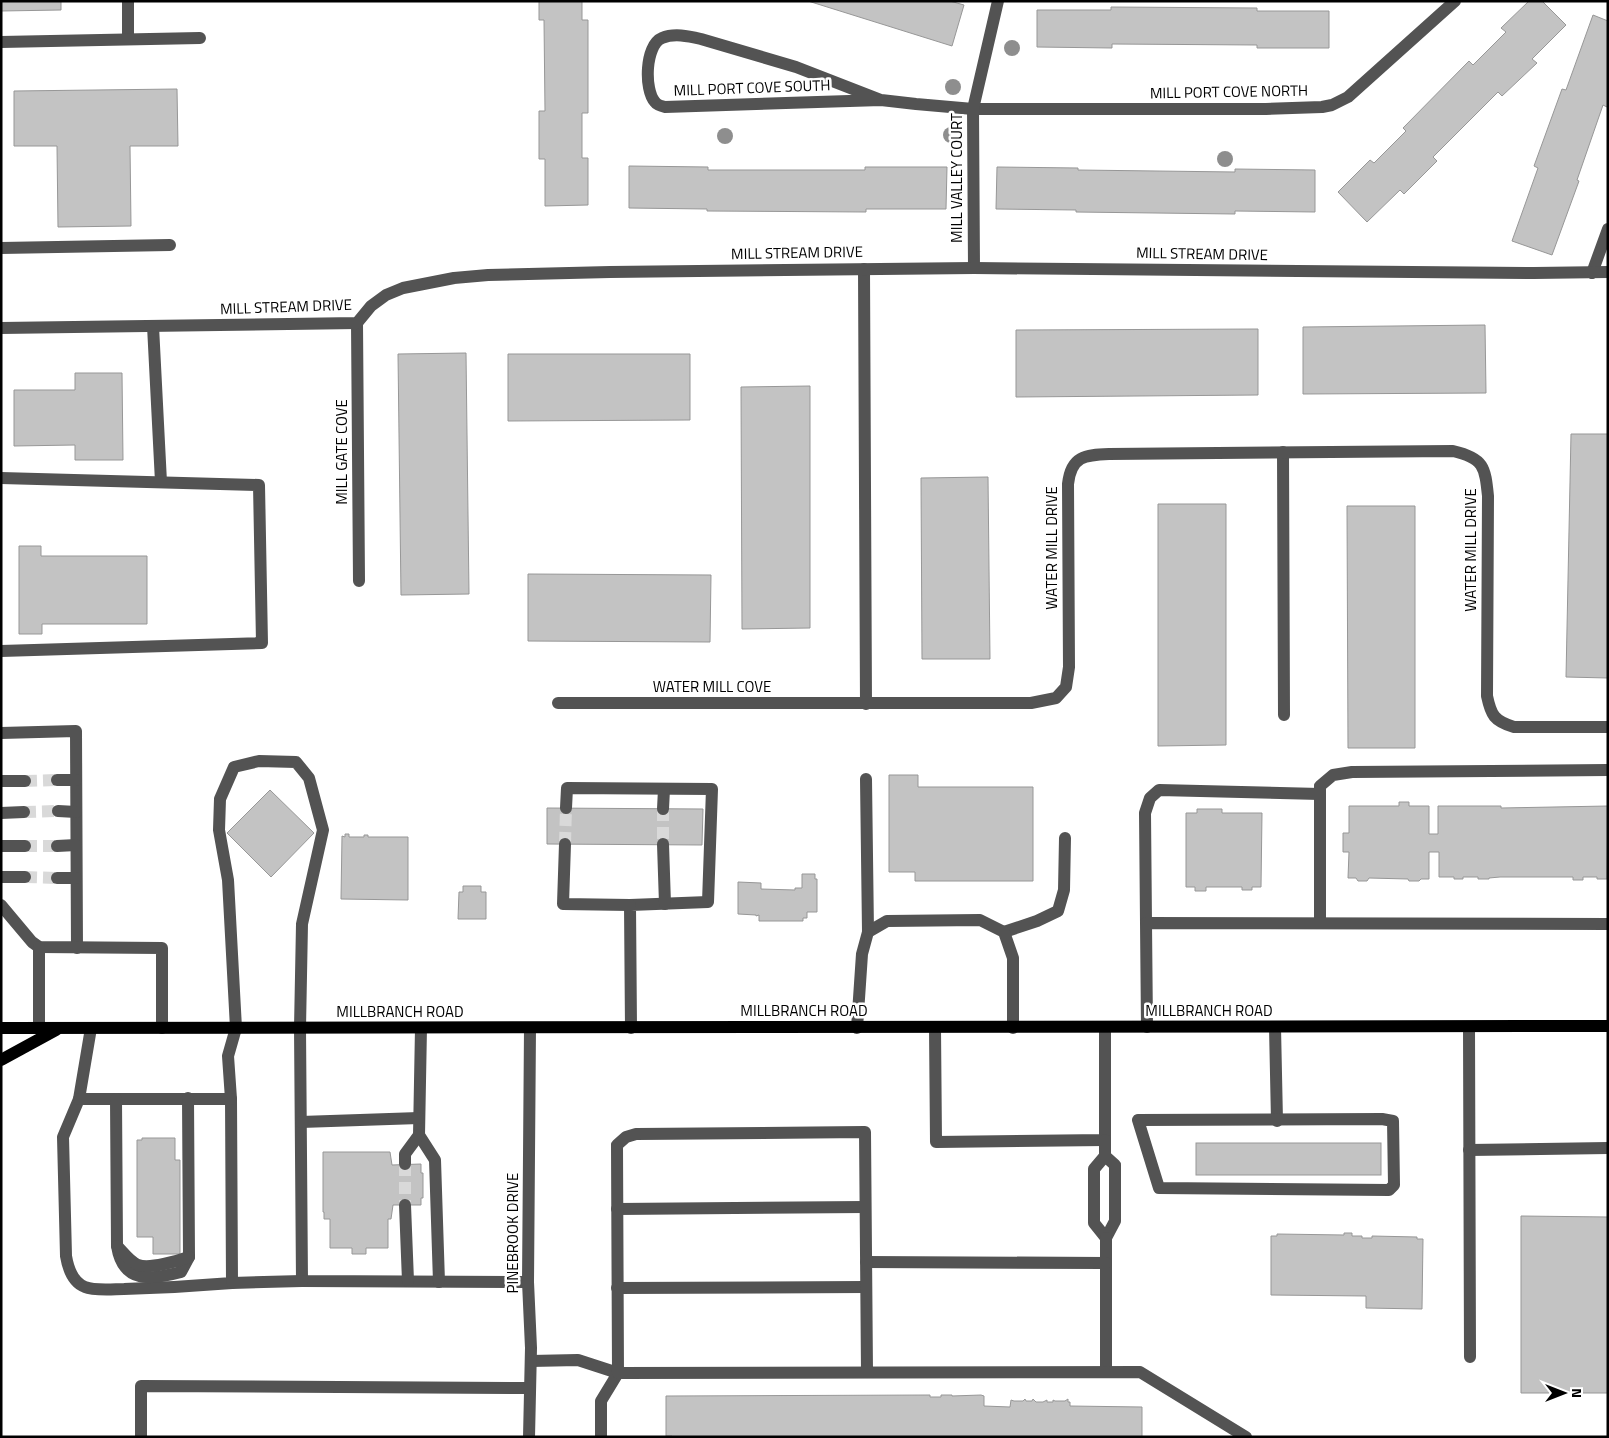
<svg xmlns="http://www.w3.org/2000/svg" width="1609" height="1438" font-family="'Titillium Web',sans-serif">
<rect width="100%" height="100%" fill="#fff"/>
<g fill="#c3c3c3" stroke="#979797">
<polygon points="1,1 61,1 61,10 1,11"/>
<polygon points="539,1 582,1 582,20 588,20 588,113 582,113 582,158 588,158 588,205 545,206 545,159 539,159 539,111 545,111 544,20 539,20"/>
<polygon points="808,1 950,1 964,5 952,46"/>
<polygon points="1529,1 1542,1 1566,25 1532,59 1537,63 1502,96 1498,92 1433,157 1437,161 1404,194 1400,190 1367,222 1338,192 1370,160 1374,163 1406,131 1403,128 1469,61 1473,65 1506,32 1501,28"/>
<polygon points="1111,7 1257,8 1257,11 1329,11 1329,48 1257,48 1257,45 1112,44 1112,48 1037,47 1037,10 1111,10"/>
<polygon points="1593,15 1608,21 1608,104 1607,107 1603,105 1577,180 1579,181 1552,255 1512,241 1538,168 1534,166 1562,89 1566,90"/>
<polygon points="177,89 178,146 130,146 131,226 58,227 57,146 14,146 14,91"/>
<polygon points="629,166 708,167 708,170 865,170 865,167 947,167 946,209 866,209 866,212 707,211 707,209 629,208"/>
<polygon points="997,167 1078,168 1078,170 1235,172 1235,169 1315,170 1315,212 1235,211 1235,214 1076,212 1076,210 996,209"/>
<polygon points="1485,325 1486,393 1303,394 1303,327"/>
<polygon points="1258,329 1258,395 1016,397 1016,330"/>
<polygon points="466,353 469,594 401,595 398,354"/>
<polygon points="508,354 690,354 690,420 508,421"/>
<polygon points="75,373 122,373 123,460 75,460 75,445 14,446 14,390 75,390"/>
<polygon points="810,386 810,628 742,629 741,387"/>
<polygon points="1571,434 1608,434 1608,678 1566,677"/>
<polygon points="988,477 990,659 922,659 921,478"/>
<polygon points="1158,504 1226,504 1226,745 1158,746"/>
<polygon points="1347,506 1415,506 1415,748 1348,748"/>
<polygon points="19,546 41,546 41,556 147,556 147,624 42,624 42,634 19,634"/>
<polygon points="528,574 711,575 710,642 528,641"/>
<polygon points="889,775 918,775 918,787 1033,787 1033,881 915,881 915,872 889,872"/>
<polygon points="270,790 314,833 271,877 227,833"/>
<polygon points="1399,802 1409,802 1409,806 1429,806 1429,834 1438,834 1438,806 1501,806 1501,808 1608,806 1607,879 1597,879 1597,877 1583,877 1583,880 1573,880 1573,877 1500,877 1489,878 1489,879 1478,879 1478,877 1463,877 1463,879 1454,879 1454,877 1439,877 1439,852 1429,852 1429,879 1421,879 1419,881 1409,881 1408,879 1369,878 1367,881 1358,881 1356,878 1348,878 1349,852 1343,852 1343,833 1349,833 1349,806 1399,806"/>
<polygon points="547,808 703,809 702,845 547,844"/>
<polygon points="1197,809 1222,809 1222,813 1262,813 1261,887 1252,887 1252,890 1242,890 1242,887 1206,887 1206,891 1195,891 1195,887 1186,887 1186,813 1197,813"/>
<polygon points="345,834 349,834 349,837 364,837 364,835 368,835 368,837 408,837 408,900 341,899 342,836 345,837"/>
<polygon points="802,874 815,874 815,879 817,879 817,912 807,912 807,918 803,918 803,921 759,921 759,915 756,916 756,915 738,914 738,882 761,883 761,889 795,890 795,888 802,888"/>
<polygon points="463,886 481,886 481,892 486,892 486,919 458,919 459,892 463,892"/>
<polygon points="142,1138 175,1138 175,1160 180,1160 180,1254 153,1254 153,1237 137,1237 137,1140 142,1140"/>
<rect x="1196" y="1143" width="185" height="32"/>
<polygon points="323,1152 390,1152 392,1165 421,1164 421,1173 423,1173 423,1198 421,1198 421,1205 393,1205 391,1219 388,1219 388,1248 366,1248 366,1254 352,1254 352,1248 330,1248 330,1219 324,1219 324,1212 323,1212"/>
<polygon points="1521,1216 1608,1217 1608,1393 1521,1393"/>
<polygon points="1344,1233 1352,1233 1352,1236 1362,1236 1362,1238 1372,1238 1372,1236 1417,1237 1417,1239 1423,1239 1422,1309 1366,1308 1366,1296 1271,1295 1271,1236 1277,1236 1277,1234 1344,1235"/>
<polygon points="930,1395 930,1397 941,1397 941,1395 952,1395 952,1396 981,1395 984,1396 984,1406 1010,1407 1011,1400 1014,1401 1023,1401 1025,1399 1026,1401 1032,1401 1033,1399 1036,1402 1043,1402 1047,1400 1047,1402 1053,1402 1053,1400 1055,1401 1065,1401 1068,1399 1068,1402 1070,1402 1070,1406 1142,1407 1142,1437 672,1437 672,1436 666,1436 666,1396"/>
</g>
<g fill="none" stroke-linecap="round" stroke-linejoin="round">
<g stroke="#d9d9d9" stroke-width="12" stroke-dasharray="12 6" stroke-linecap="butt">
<polyline points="25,781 57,780"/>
<polyline points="663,809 663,844"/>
<polyline points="24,812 58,811"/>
<polyline points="565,844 566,808"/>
<polyline points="25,846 57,846"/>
<polyline points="25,877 57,878"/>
<polyline points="405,1164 405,1205"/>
</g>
<g stroke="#535353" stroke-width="12">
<polyline points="128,1 128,39"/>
<polyline points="1,42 200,38"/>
<path d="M881,100L665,107C661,106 657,105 655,102C644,90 645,45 662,38C674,33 688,36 701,39L796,67L881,100L916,104L973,109H1266L1322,107L1332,105L1348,97L1455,1"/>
<polyline points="1,248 170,245"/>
<polyline points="974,268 973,109 998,1"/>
<polyline points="864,269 866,704"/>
<polyline points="1592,273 1608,229"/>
<polyline points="357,323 359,581"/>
<polyline points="153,326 161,482"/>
<polyline points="1,328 357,323 371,306 386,295 403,288 454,278 488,275 610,272 974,268 1534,273 1608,272"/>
<polyline points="1283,452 1284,715"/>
<polyline points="1,478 259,485 262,643 1,651"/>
<path d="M558,703H1031L1056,698L1066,687L1069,667L1068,484C1071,456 1085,455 1109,454L1453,451C1484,458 1485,467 1488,496L1487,696C1491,715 1494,721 1514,727H1608"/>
<polyline points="1,733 76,731 77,948"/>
<polyline points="866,779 868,932"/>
<polyline points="57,780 76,780"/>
<polyline points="1,781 25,781"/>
<polyline points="566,808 567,788 712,789 708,902 630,905 631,1028"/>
<polyline points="663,809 664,789"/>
<polyline points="58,811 76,812"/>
<polyline points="1,813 24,812"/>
<polyline points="565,844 563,904 630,905"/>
<polyline points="663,844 665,904"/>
<polyline points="1,846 25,846"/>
<polyline points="57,846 76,845"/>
<polyline points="1,877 25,877"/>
<polyline points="57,878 76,878"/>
<polyline points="1,905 32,942 39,947 162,948 162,1028"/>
<polyline points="1146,923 1145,813 1150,798 1159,790 1320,794"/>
<polyline points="1320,923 1320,786 1333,775 1352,772 1608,770"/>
<polyline points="1004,932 1037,921 1058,911 1064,890 1065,838"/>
<polyline points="39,947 39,1028"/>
<polyline points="1147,1027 1146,923 1608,924"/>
<polyline points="1275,1027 1277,1121"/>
<polyline points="1469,1027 1470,1357"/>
<path d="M91,1028L79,1099L63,1137L66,1256C68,1268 72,1282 85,1287C94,1291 114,1289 124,1289C160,1288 196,1286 232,1283L231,1099L228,1056L236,1028L228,880L219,830L220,799L234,767L259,761L296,762L309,778L323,830L302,924L300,1028L302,1281L528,1282"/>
<polyline points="421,1028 419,1135 435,1160 439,1282"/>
<polyline points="857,1028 862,954 868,932 887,921 980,920 1004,932 1013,958 1013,1028"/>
<polyline points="935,1028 936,1142 1105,1140 1105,1028"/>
<polyline points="79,1099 231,1099"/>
<path d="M116,1099L117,1246C123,1284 151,1280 181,1272L189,1257L188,1098"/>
<polygon points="1382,1119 1393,1121 1394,1185 1389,1190 1159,1188 1138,1120"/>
<polyline points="301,1122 419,1118"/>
<polyline points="1105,1140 1105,1156 1094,1169 1094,1223 1106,1238 1115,1221 1115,1165 1105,1156"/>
<polyline points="1469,1150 1608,1148"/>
<polyline points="405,1164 405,1154 419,1135"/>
<polyline points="405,1205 408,1281"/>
<polyline points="617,1209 865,1207"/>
<polyline points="1106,1238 1106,1372"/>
<path d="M117,1246C123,1252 130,1262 138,1265C150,1269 178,1261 189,1257"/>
<polyline points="866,1262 1106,1263"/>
<polyline points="232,1283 302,1281"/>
<polyline points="617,1288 866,1287"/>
<polyline points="531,1361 578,1360 618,1373 601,1401 601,1437"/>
<polyline points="867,1372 865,1132 636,1134 626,1137 617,1145 618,1373 1140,1372 1246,1437"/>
<polyline points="141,1437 141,1386 530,1388"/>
<polyline points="529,1437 531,1348 528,1282 530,1028"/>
</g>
<g stroke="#000" stroke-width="12">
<polyline points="1,1028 1608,1026"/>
<polyline points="1,1060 56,1030"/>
</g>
</g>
<g fill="#8e8e8e">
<circle cx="1012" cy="48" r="8"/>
<circle cx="953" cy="87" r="8"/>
<circle cx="951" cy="135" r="8"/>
<circle cx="725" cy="136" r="8"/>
<circle cx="1225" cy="159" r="8"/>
</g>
<g text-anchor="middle" stroke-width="5" stroke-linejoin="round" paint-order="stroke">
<g font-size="15" fill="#000" stroke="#fff">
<text transform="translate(752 88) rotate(-2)" y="5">MILL PORT COVE SOUTH</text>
<text transform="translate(1229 92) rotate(-1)" y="5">MILL PORT COVE NORTH</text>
<text transform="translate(957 178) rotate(-90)" y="5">MILL VALLEY COURT</text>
<text transform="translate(797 253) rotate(-1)" y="5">MILL STREAM DRIVE</text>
<text transform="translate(1202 254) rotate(1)" y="5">MILL STREAM DRIVE</text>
<text transform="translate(286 307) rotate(-2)" y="5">MILL STREAM DRIVE</text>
<text transform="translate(342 452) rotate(-90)" y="5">MILL GATE COVE</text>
<text transform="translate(1052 548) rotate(-90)" y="5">WATER MILL DRIVE</text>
<text transform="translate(1471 550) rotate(-90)" y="5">WATER MILL DRIVE</text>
<text x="712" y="692">WATER MILL COVE</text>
<text x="804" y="1016">MILLBRANCH ROAD</text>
<text x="1209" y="1016">MILLBRANCH ROAD</text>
<text x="400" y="1017">MILLBRANCH ROAD</text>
<text transform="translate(513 1233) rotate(-90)" y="5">PINEBROOK DRIVE</text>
</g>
</g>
<rect width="1609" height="1438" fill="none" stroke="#000000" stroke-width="5"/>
<g transform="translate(1564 1393) rotate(90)" stroke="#ffffff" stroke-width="4" paint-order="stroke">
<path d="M0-4L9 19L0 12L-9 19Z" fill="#000000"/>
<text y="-8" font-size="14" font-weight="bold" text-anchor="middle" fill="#000000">N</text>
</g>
</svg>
